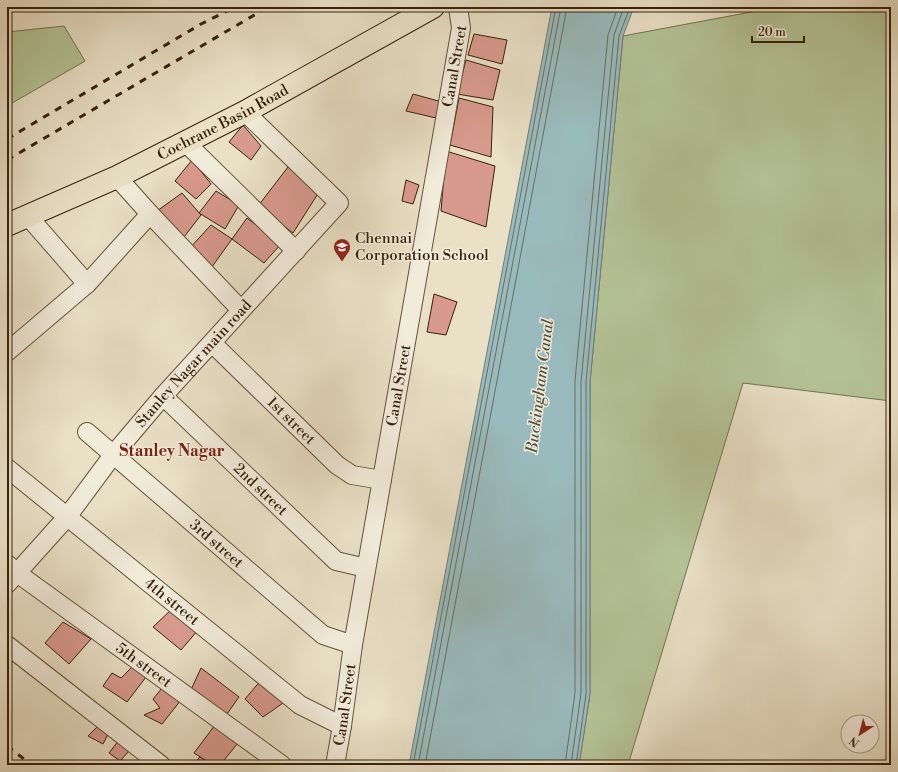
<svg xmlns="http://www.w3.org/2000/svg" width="898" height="772" font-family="'Libre Bodoni',serif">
<rect width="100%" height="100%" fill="#e9e0c6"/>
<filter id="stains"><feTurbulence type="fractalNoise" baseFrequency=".005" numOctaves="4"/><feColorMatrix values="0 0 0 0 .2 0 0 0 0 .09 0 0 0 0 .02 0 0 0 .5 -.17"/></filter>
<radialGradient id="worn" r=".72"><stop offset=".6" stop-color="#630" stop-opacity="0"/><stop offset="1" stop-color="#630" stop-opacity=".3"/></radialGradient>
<g fill="#b4c397" stroke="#757252">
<polygon points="778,7 891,7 891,401 743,383 628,765 579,765 590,694 590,382 623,36"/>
<polygon points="64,26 85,61 7,106 7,32"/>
</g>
<polygon fill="#9abbbd" stroke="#727e76" points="552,7 634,7 623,36 590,382 590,694 579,765 409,765"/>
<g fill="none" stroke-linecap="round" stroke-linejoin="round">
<g stroke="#686e64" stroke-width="1">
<polyline points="413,765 556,7"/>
<polyline points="418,765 561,7"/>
<polyline points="425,765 567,7"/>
<polyline points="565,765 575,693 575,381 608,35 618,7"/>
<polyline points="571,765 581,693 581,382 614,35 624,7"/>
<polyline points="576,765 586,694 586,382 619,36 630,7"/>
</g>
</g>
<g fill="#d89a8e" stroke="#36220c">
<polygon points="474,34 507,40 502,64 468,55"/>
<polygon points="466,60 500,70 493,100 457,94"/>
<polygon points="413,94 442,102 436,118 406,111"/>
<polygon points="459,98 493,107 491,157 450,145"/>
<polygon points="243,125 261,146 251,160 229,142"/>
<polygon points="446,151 495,166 486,227 441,211"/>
<polygon points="192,160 211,184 196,199 175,181"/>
<polygon points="288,167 319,192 293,233 258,206"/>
<polygon points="406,180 419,185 413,204 402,201"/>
<polygon points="216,191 239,205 225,229 199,213"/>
<polygon points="182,193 201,215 184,237 157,211"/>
<polygon points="247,218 281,244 264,263 232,239"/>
<polygon points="211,225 232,239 209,271 188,250"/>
<polygon points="434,294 457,302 446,335 427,332"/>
<polygon points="172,609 198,630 181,650 153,627"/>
<polygon points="63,622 91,639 69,664 45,643"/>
<polygon points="132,667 146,677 127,702 103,686 112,673 121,678"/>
<polygon points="201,668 239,697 227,714 190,692"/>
<polygon points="262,679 286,701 263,717 245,699"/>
<polygon points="163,687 181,700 162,724 144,715 160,708 153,699"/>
<polygon points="99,725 109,732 103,744 88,736"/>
<polygon points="215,725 238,743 220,765 213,765 194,753"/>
<polygon points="119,740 131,749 120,761 109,753"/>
<polygon points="200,757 211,764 210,765 193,765"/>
</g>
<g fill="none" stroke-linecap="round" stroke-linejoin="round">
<g stroke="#63523a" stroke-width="20">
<g id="minor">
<polyline points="185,142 296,251"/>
<polyline points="117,177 150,214 241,310"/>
<polyline points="27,215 87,284"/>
<path id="s1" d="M212,343L337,465L352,475L382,480"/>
<polyline points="7,352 87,284 150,214"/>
<path id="s2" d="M163,396L336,561L366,568"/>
<path id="s3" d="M87,432L323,635L353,645"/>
<path id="s4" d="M7,468L300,705L342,726"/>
<path id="s5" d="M7,564L17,573L282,765"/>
<path id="s6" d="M7,584L67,517L113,455L163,396L339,203L245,112"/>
<polyline points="7,645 161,765"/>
<path id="s7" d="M335,765L342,726L353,645L461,28L458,7"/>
</g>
</g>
<g stroke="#36220c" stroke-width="24">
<g id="major">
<path id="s8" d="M7,225L117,177L245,112L433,7"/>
</g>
</g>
<use href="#minor" stroke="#f1ebda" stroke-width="18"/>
<use href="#major" stroke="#e9e0c6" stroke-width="22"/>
<g stroke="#36220c" stroke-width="3" stroke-dasharray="7 7" stroke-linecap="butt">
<polyline points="7,139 201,24 235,7"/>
<polyline points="7,160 268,7"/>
<polyline points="7,746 32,765"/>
<polyline points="7,762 12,765"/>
</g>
</g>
<defs>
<g id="school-pin" transform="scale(0.9)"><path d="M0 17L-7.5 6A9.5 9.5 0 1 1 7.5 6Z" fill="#8f2418" stroke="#f1ebda"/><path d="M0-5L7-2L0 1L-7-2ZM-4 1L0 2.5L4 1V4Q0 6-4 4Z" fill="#fff"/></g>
</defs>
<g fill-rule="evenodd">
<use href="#school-pin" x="342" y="247"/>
</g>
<g text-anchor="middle" stroke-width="3" stroke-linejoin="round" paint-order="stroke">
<g font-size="15" fill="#36220c" stroke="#f1ebda">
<text dy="5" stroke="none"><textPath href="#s7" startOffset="709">Canal Street</textPath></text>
<text dy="5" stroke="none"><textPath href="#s8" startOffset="239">Cochrane Basin Road</textPath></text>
<text dy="5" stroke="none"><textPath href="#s6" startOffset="289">Stanley Nagar main road</textPath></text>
<text dy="5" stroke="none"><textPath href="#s7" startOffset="385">Canal Street</textPath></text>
<text dy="5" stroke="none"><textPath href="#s1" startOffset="111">1st street</textPath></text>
<text dy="5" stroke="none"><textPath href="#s2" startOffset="135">2nd street</textPath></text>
<text dy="5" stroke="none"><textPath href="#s3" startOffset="171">3rd street</textPath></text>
<text dy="5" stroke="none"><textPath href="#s4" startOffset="212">4th street</textPath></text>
<text dy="5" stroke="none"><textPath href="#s5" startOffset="170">5th street</textPath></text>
<text dy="5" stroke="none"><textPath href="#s7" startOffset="61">Canal Street</textPath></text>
</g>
<g font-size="15" fill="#36220c" stroke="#f1ebda" text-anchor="start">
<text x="355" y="243">Chennai<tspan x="355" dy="17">Corporation School</tspan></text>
</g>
<g font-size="16" font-style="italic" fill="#545041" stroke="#f1ebda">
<text transform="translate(539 386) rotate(-83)" y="6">Buckingham Canal</text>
</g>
<g font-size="16" font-weight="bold" fill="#7a1f14" stroke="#f1ebda">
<text x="172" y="456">Stanley Nagar</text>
</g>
</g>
<rect width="898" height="772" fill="none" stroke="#e9e0c6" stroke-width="24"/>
<rect x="8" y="8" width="882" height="756" fill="none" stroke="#36220c" stroke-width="2"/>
<rect x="12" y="12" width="874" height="748" fill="none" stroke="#36220c"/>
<g transform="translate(860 734) rotate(216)"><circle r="19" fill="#f1ebda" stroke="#a69b88"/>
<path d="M0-3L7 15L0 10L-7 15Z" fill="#8f2418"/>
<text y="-6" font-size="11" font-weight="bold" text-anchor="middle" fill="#36220c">N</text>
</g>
<path d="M752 36v6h52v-6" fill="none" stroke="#36220c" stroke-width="2"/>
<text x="758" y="36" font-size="12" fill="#36220c" stroke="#f1ebda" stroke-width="3" paint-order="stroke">20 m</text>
<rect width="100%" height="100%" filter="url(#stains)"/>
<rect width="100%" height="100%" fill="url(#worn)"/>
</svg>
